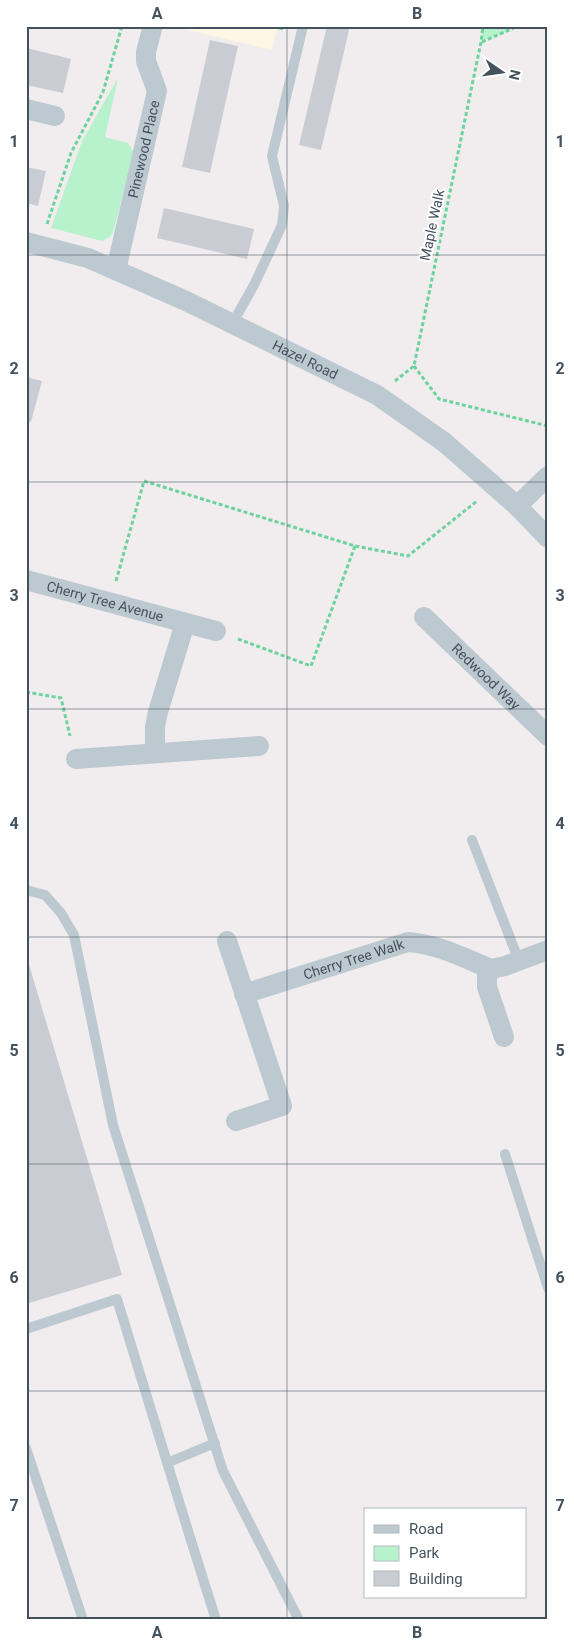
<svg xmlns="http://www.w3.org/2000/svg" width="574" height="1646" font-family="Roboto,sans-serif">
<rect width="100%" height="100%" fill="#f1edee"/>
<polygon fill="#fdf6e5" points="171,26 277,26 272,50"/>
<g fill="#b8f2cd">
<polygon points="483,26 518,26 481,42"/>
<polygon points="118,78 105,137 128,143 134,153 113,232 110,237 102,241 51,228 82,141"/>
</g>
<g fill="#c9cdd3">
<polygon points="327,26 350,26 321,150 299,145"/>
<polygon points="210,40 238,46 210,173 182,167"/>
<polygon points="27,48 71,59 63,93 26,85"/>
<polygon points="26,167 46,171 38,206 26,203"/>
<polygon points="164,208 254,229 247,259 157,238"/>
<polygon points="26,377 42,381 31,422 26,421"/>
<polygon points="27,958 122,1275 26,1304 26,959"/>
</g>
<g fill="none" stroke-linecap="round" stroke-linejoin="round">
<g stroke="#6dd39e" stroke-width="3" stroke-dasharray="4 2.5" stroke-linecap="butt">
<polyline points="273,26 284,29"/>
<polyline points="482,42 518,26"/>
<polyline points="47,224 71,153 103,92 122,26"/>
<polyline points="414,366 439,399 548,426"/>
<polyline points="395,381 414,366 481,42 483,26"/>
<polyline points="116,581 144,481 355,546 408,556 477,501"/>
<polyline points="238,639 311,666 355,546"/>
<polyline points="26,692 61,698 70,736"/>
</g>
<g stroke="#bdc9d1" stroke-width="10">
<polyline points="232,324 254,285 282,225 284,206 272,156 303,26"/>
<polyline points="472,840 519,961"/>
<polyline points="26,890 45,895 61,913 74,935 113,1125 223,1471 299,1620"/>
<polyline points="505,1154 548,1288"/>
<polyline points="26,1329 117,1299 189,1534 216,1620"/>
<polyline points="26,1448 83,1620"/>
<polyline points="167,1463 215,1443"/>
</g>
<g stroke="#bdc9d1" stroke-width="20">
<polyline points="26,109 55,116"/>
<path id="s1" d="M26,242L88,258L186,301L377,395L444,442L517,506L548,538"/>
<path id="s2" d="M116,270L157,91L146,61V52L152,29"/>
<polyline points="517,506 548,476"/>
<path id="s3" d="M26,580L216,631"/>
<path id="s4" d="M424,617L548,736"/>
<polyline points="155,753 155,727 158,712 185,623"/>
<polyline points="76,759 259,746"/>
<polyline points="227,941 282,1106 236,1121"/>
<path id="s5" d="M244,994L408,942C437,944 464,958 491,969"/>
<polyline points="504,1037 487,987 487,976 491,969 505,966 548,950"/>
</g>
</g>
<path fill="none" stroke="#44525d" stroke-width="1" stroke-opacity="0.55" d="M287,26V1620M26,255H548M26,482H548M26,709H548M26,937H548M26,1164H548M26,1391H548"/>
<g text-anchor="middle" stroke-width="4" stroke-linejoin="round" paint-order="stroke">
<g font-size="14" fill="#44525d" stroke="#fff">
<text dy="5" stroke="none"><textPath href="#s2" startOffset="124">Pinewood Place</textPath></text>
<text transform="translate(432 225) rotate(-78)" y="5">Maple Walk</text>
<text dy="5" stroke="none"><textPath href="#s1" startOffset="304">Hazel Road</textPath></text>
<text dy="5" stroke="none"><textPath href="#s3" startOffset="82">Cherry Tree Avenue</textPath></text>
<text dy="5" stroke="none"><textPath href="#s4" startOffset="86">Redwood Way</textPath></text>
<text dy="5" stroke="none"><textPath href="#s5" startOffset="115">Cherry Tree Walk</textPath></text>
</g>
</g>
<rect width="574" height="1646" fill="none" stroke="#ffffff" stroke-width="55"/>
<rect x="364" y="1508" width="162" height="90" fill="#ffffff" stroke="#b4babe"/>
<rect x="374" y="1525" width="25" height="8" fill="#bdc9d1" stroke="#b4babe"/>
<text x="409" y="1534" font-size="15" fill="#44525d">Road</text>
<rect x="374" y="1546" width="25" height="15" fill="#b8f2cd" stroke="#b4babe"/>
<text x="409" y="1558" font-size="15" fill="#44525d">Park</text>
<rect x="374" y="1571" width="25" height="15" fill="#c9cdd3" stroke="#b4babe"/>
<text x="409" y="1584" font-size="15" fill="#44525d">Building</text>
<g transform="translate(502 72) rotate(103)" stroke="#ffffff" stroke-width="4" paint-order="stroke">
<path d="M0-4L9 19L0 12L-9 19Z" fill="#44525d"/>
<text y="-8" font-size="14" font-weight="bold" text-anchor="middle" fill="#44525d">N</text>
</g>
<rect x="28" y="28" width="518" height="1590" fill="none" stroke="#44525d" stroke-width="2"/>
<g font-size="16" text-anchor="middle" font-weight="bold" fill="#44525d">
<text x="157" y="19">A</text>
<text x="417" y="19">B</text>
<text x="14" y="147">1</text>
<text x="560" y="147">1</text>
<text x="14" y="374">2</text>
<text x="560" y="374">2</text>
<text x="14" y="601">3</text>
<text x="560" y="601">3</text>
<text x="14" y="829">4</text>
<text x="560" y="829">4</text>
<text x="14" y="1056">5</text>
<text x="560" y="1056">5</text>
<text x="14" y="1283">6</text>
<text x="560" y="1283">6</text>
<text x="14" y="1511">7</text>
<text x="560" y="1511">7</text>
<text x="157" y="1638">A</text>
<text x="417" y="1638">B</text>
</g>
</svg>
